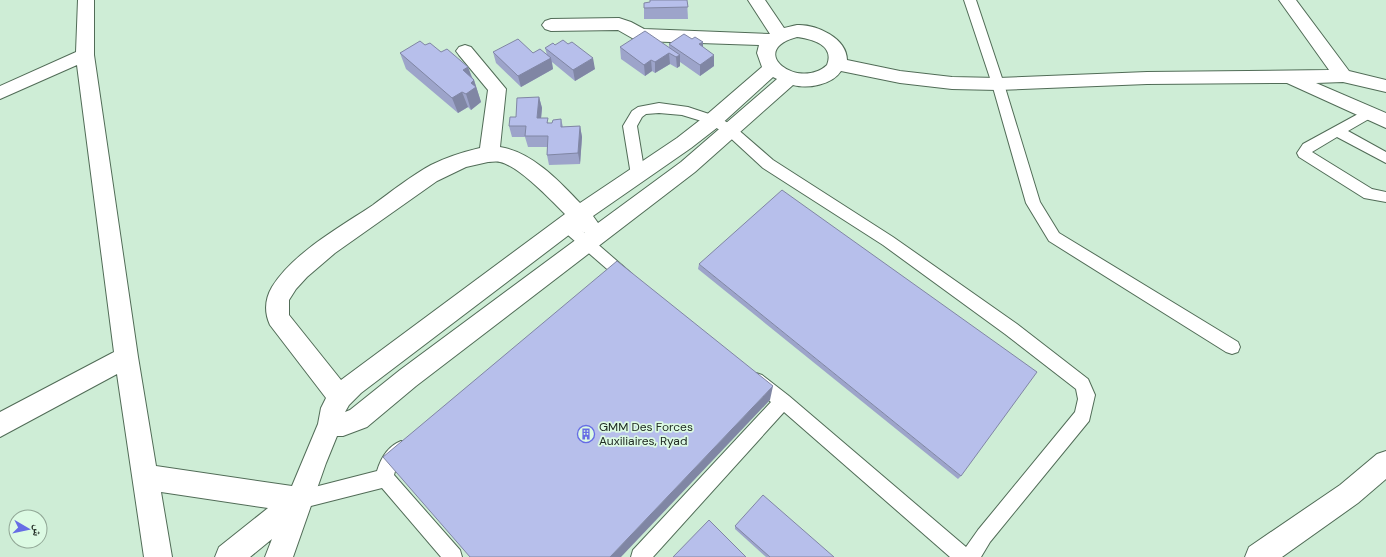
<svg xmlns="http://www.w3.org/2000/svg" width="1386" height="557" font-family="'DM Sans','Noto Naskh Arabic',sans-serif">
<rect width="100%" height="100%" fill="#ceedd6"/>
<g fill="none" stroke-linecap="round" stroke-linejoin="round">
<g stroke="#516c57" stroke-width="2">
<g id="lane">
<polygon points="964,0 976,0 1004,84 1040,202 1059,233 1238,342 1240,347 1238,352 1232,354 1226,352 1049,241 1026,203 992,84"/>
<polygon points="659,103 688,107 718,117 735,127 773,160 893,237 1017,324 1088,379 1095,395 1089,421 990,542 981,557 950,557 784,412 653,557 631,557 633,550 771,402 750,385 748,380 750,375 756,373 762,375 789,396 966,547 978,530 1075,412 1078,399 1076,389 1005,334 883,245 763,168 725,133 708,123 682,115 659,113 646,114 642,117 637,126 645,175 643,179 638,180 633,179 631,175 623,126 632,111 638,107"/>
<polygon points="1369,108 1374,110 1375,113 1374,116 1348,131 1386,152 1386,163 1337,137 1312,152 1372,189 1386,192 1386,202 1364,198 1299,157 1297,153 1303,144"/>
<polygon points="566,219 571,221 632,274 634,278 632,282 627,284 622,282 561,229 559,225 561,221"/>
<path d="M401,441L407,443L410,449C405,459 396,464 394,475L460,550L462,557H441L382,488L299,509L293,506L290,500L293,494L299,491L377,471C381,458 388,446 401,441Z"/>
</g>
</g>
<g stroke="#516c57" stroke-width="2">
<g id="street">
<path d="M78,0H94V55L138,357L156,466L292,486L318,424L321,408L326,398L270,325C264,312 265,299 272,287C293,253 340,227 373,205C392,191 411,176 431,165C447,157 463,152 480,148L488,90L459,55L456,51L459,47L465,45L471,47L506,89L500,147C532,152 559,181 580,203L677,138L704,117L762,67L757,53L759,45L641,41L632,38L618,30L551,31L545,29L542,25L545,21L551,19L619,18L631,22L644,29L770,34L748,0H765L784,28C788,27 793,26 797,25C816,24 847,38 847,60L900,71L952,77L998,78L1147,72L1329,70L1279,0H1296L1349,71L1386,80V92L1343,82L1316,83L1386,113V128L1287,83L1147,84L998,90L952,89L900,83L841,71C832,85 808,89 793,85L695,172L416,386L367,427L343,436H337L326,463L293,557H265L272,539L250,557H215L219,547L268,508L161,492L172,557H144L117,374L0,437V412L114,352L77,65L0,99V86L76,52ZM797,37C812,39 835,45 827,65C799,91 745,51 797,37ZM773,77L777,79L681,162L598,223L593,216L691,148L718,127ZM488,162C492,162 496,161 500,162C519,166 551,200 565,214L341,380L289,315V300L296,289L307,277L335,253L437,181L466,167ZM578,228L581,231L585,233L400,370L350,410L345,412L349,405L361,393Z"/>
<polygon points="1386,451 1386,479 1358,503 1282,557 1245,557 1249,547 1340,485 1377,454"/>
</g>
</g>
<use href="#lane" fill="#fff" fill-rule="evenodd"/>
<use href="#street" fill="#fff" fill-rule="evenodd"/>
</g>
<g fill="#9da4ca">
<polygon points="687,0 688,19 644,19 644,8"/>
<polygon points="669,44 703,47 714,66 700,76 680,62 680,66 677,68 670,64 655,73 652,71 645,76 621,59 620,47 669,48"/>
<polygon points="425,45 468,67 472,77 474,80 481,102 471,110 468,107 458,113 406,69 400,53"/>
<polygon points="555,45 595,69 575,81 552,62 553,69 521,87 496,63 493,52 533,53 547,55 545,48"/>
<polygon points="539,97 542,108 541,118 549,123 552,123 561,119 563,127 580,126 582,137 580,164 549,165 547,155 547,147 528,147 525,137 512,137 509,126 516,117"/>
<polygon points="699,264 961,476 958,479 698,269"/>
<polygon points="735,526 834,557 766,557 735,529"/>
</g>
<g fill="#8086a4">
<polygon points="703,42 703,53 699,44"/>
<polygon points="669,53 670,64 655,73 655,62"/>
<polygon points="680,55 680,66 677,68 676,57"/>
<polygon points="714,55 714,66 700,76 700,65"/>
<polygon points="551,58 553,69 521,87 518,76"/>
<polygon points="593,58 595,69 575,81 573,70"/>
<polygon points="651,60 652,71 645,76 644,65"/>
<polygon points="468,67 473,81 474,80 481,102 471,110 466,94 463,70"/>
<polygon points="462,92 468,107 458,113 452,98"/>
<polygon points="539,97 542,108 540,129 537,118"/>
<polygon points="580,126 582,137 580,164 578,153"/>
<polygon points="773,386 770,400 621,557 610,557"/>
</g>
<g fill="#b7bfeb" stroke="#8086a4">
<polygon points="650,0 687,0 688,7 644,8 644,3 650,2"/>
<polygon points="645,31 680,55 676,57 669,53 655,62 651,60 644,65 620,47"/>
<polygon points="684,34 692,39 695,37 703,42 699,44 714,55 700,65 669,44"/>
<polygon points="518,39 533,53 540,49 551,58 518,76 493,52"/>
<polygon points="563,40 568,44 572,42 593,58 573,70 545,48 553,43 555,45"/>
<polygon points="420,41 425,45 430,43 441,52 447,49 468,67 463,70 474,80 471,83 476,87 466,94 462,92 452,98 400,53"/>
<polygon points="539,97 537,118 548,118 547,123 552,123 553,120 561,119 561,127 580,126 578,153 547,155 548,136 525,136 526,126 509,126 510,117 516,117 517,98"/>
<polygon points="782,190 1037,372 961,476 699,264"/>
<polygon points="617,261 773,386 610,557 470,557 383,457"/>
<polygon points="763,495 834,557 770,557 735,526"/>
<polygon points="709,520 746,557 673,557"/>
</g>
<defs>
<g id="building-ring" transform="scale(0.9)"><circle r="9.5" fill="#dcfae3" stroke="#666de5" stroke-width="1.5"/><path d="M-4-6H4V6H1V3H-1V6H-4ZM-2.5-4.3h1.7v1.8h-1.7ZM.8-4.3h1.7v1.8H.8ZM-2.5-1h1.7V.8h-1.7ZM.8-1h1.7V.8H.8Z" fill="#666de5"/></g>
</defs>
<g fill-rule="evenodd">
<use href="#building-ring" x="586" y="434"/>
</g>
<g text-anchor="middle" stroke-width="3.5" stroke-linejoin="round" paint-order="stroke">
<g font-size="12" fill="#202b23" stroke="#dcfae3" text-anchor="start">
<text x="599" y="431">GMM Des Forces<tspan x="599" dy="14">Auxiliaires, Ryad</tspan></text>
</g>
</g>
<g transform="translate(28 529) rotate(99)"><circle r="19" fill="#dcfae3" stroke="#91a796"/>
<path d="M0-3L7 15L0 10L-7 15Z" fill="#666de5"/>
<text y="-6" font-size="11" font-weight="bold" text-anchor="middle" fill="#202b23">ش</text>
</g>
</svg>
